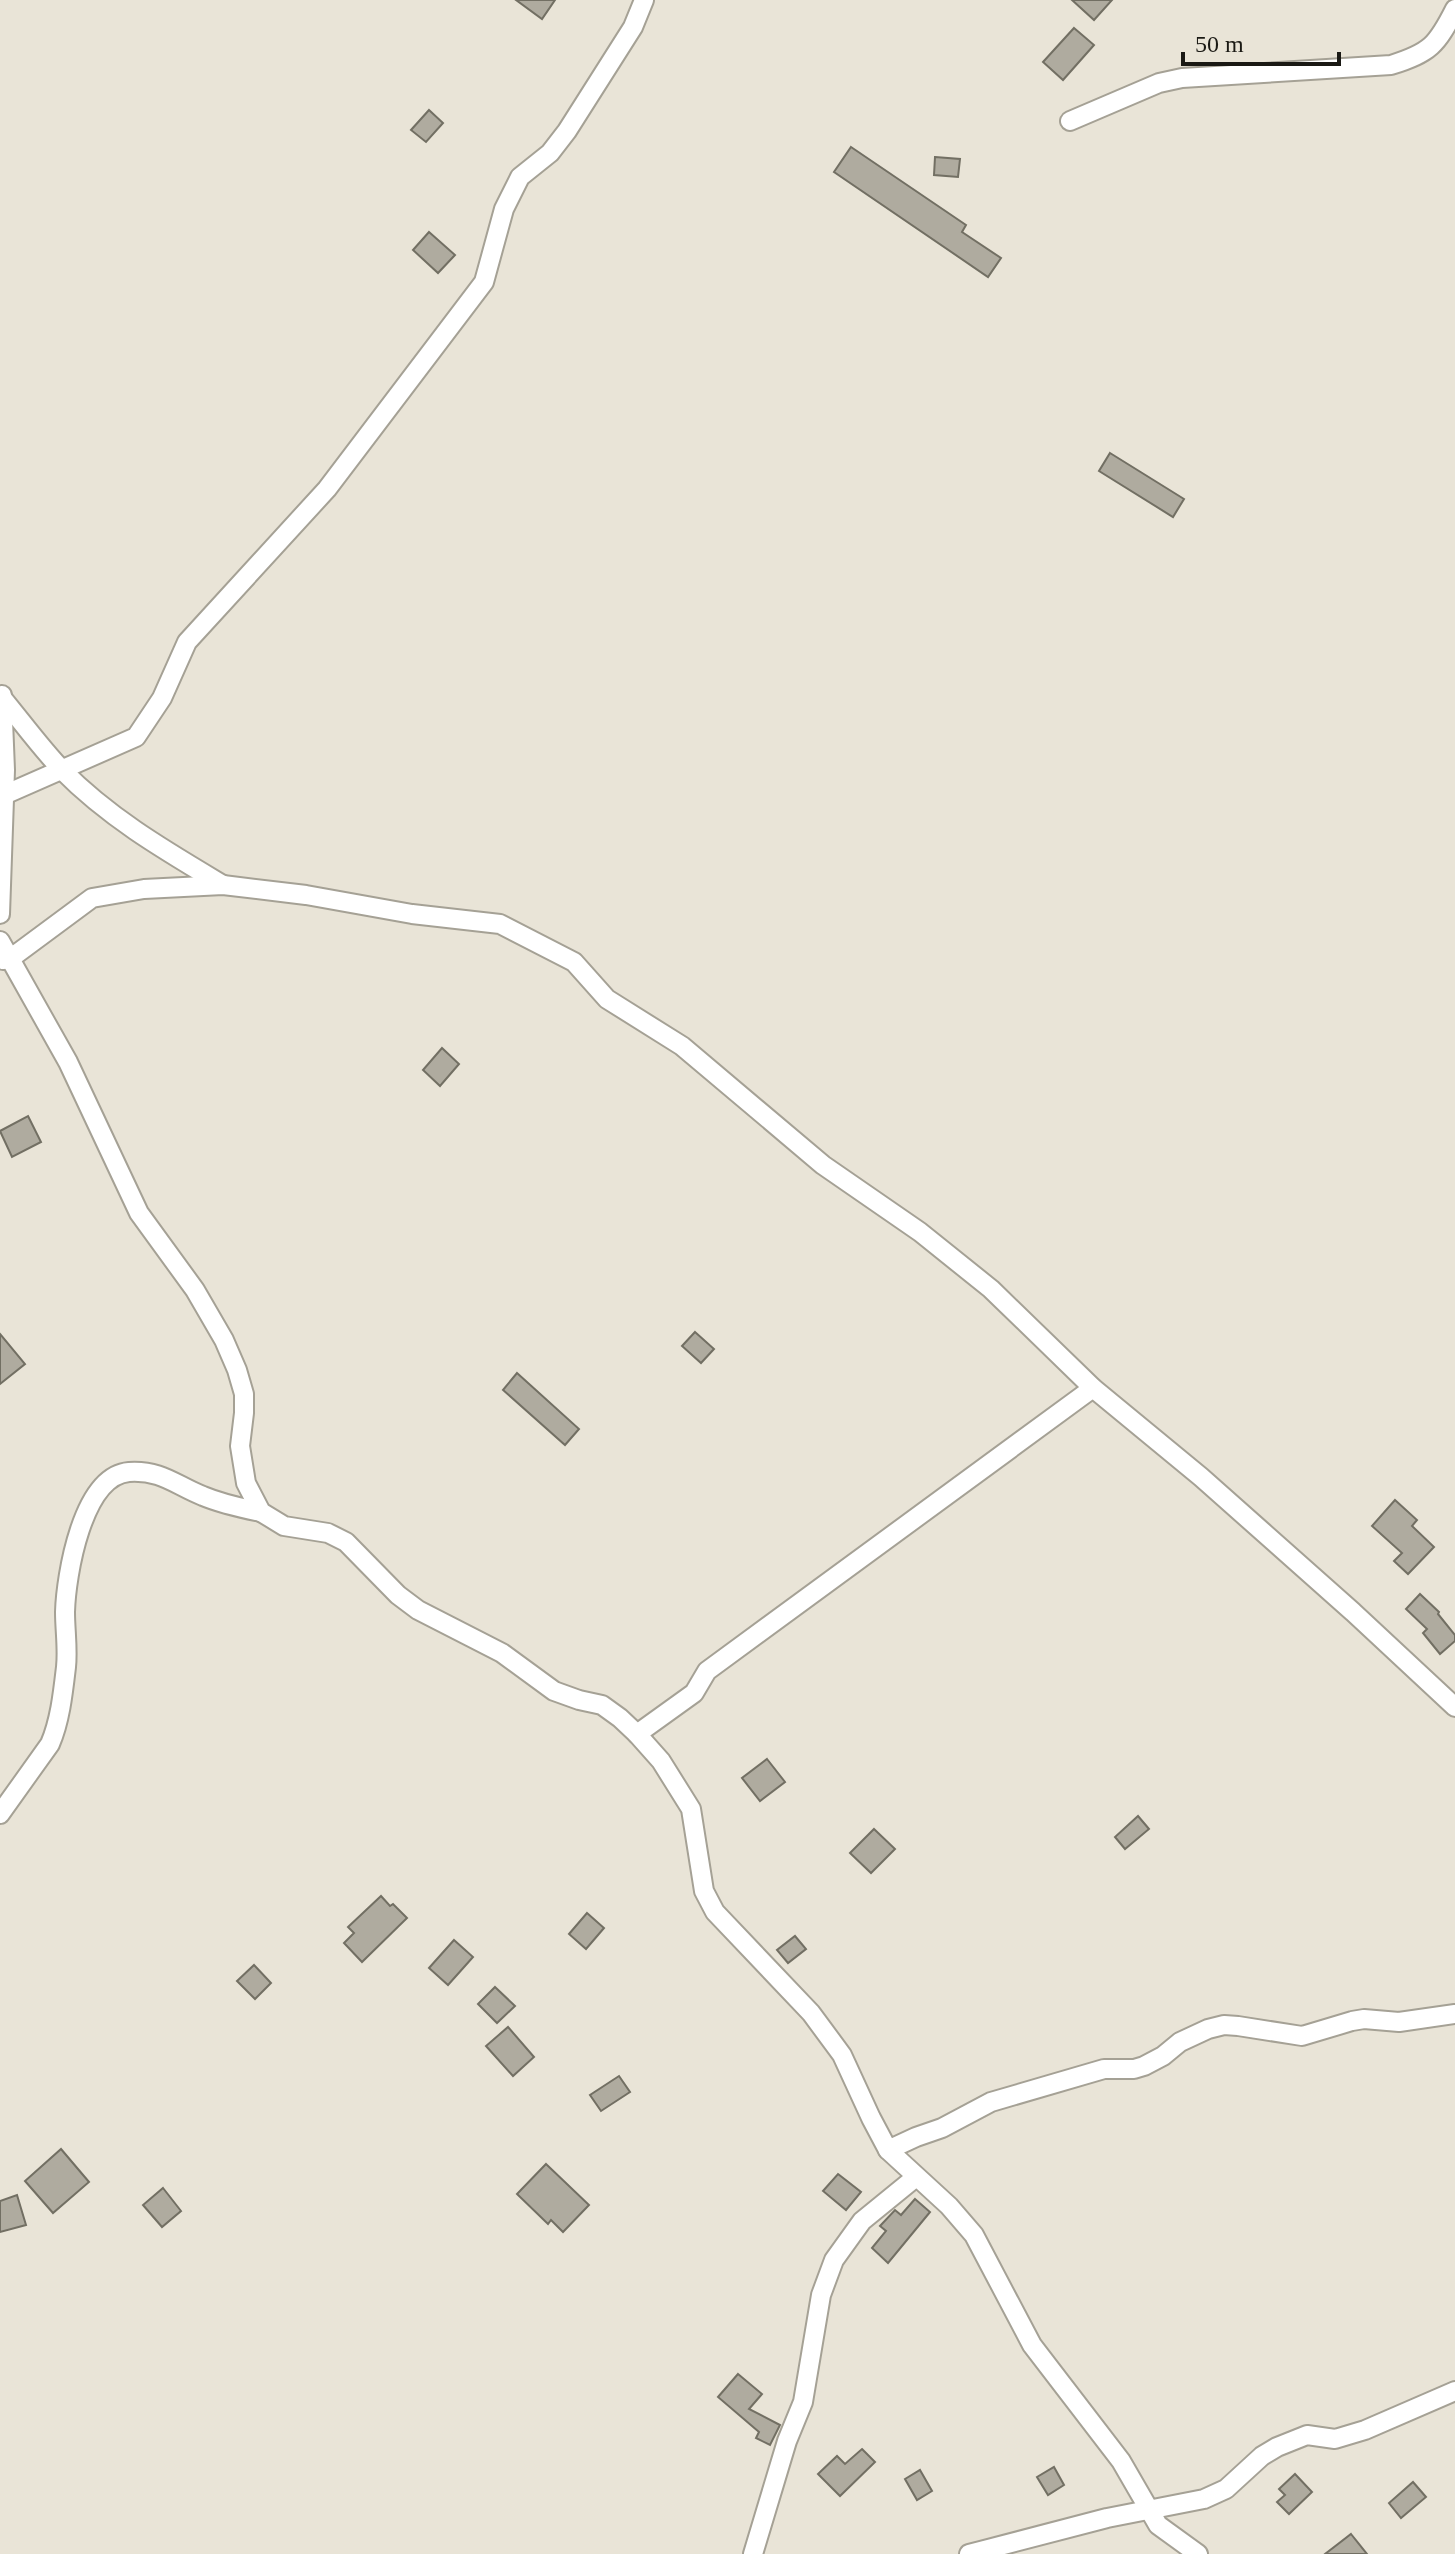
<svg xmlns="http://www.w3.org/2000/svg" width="1455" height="2554" font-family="Georgia,serif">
<rect width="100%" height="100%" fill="#e9e4d7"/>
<g fill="#afab9f" stroke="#726f63" stroke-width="2">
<polygon points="516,0 555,0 542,19"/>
<polygon points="1072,0 1112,0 1094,20"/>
<polygon points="1074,28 1094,45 1063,80 1043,62"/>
<polygon points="429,110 443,123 426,142 411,130"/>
<polygon points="851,147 966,225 962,232 1001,258 988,277 834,172"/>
<polygon points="935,157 960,159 958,177 934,175"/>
<polygon points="429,232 455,255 438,273 413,250"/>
<polygon points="1110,453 1184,499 1173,517 1099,471"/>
<polygon points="442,1048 459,1064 440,1086 423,1070"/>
<polygon points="28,1116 41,1142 12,1157 0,1131"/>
<polygon points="695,1332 714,1349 701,1363 682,1346"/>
<polygon points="0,1334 25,1364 0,1384"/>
<polygon points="517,1373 579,1429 565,1445 503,1390"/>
<polygon points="1395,1500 1417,1520 1412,1526 1434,1547 1408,1574 1394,1561 1402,1553 1372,1526"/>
<polygon points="1420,1594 1439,1612 1438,1614 1455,1635 1455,1641 1440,1654 1423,1633 1427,1629 1406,1609"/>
<polygon points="767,1759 785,1782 760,1801 742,1778"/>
<polygon points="1138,1816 1149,1829 1125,1849 1115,1837"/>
<polygon points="874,1829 895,1849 871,1873 850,1853"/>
<polygon points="381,1896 390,1906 393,1904 407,1918 362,1962 344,1943 354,1933 348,1927"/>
<polygon points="587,1913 604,1928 586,1949 569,1934"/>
<polygon points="795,1936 806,1949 788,1963 777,1950"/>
<polygon points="454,1940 473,1957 448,1985 429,1968"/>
<polygon points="254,1965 271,1983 255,1999 237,1981"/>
<polygon points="495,1987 515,2006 497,2023 478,2004"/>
<polygon points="508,2027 534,2057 513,2076 486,2046"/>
<polygon points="619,2076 630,2092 601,2111 590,2095"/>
<polygon points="61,2149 89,2182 53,2213 25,2181"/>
<polygon points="546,2164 589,2205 563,2232 551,2220 548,2224 517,2194"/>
<polygon points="838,2174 861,2192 846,2210 823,2191"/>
<polygon points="163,2188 181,2211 162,2227 143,2205"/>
<polygon points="17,2195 26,2225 0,2232 0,2201"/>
<polygon points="915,2199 930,2212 888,2263 872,2248 886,2231 880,2226 895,2210 901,2215"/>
<polygon points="738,2374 762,2394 749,2409 780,2425 770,2445 756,2438 759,2432 718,2397"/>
<polygon points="862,2449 875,2462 840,2496 818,2474 837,2456 845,2464"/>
<polygon points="1054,2467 1064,2485 1048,2495 1037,2477"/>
<polygon points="920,2470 932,2491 917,2500 905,2479"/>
<polygon points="1295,2474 1312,2492 1289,2514 1277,2502 1285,2495 1279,2489"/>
<polygon points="1413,2482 1426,2497 1401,2518 1389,2503"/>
<polygon points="1351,2534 1367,2554 1325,2554"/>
</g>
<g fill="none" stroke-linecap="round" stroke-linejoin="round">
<g stroke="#a5a195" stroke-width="22">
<g id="minor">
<path d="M1070,121L1159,83L1182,78L1391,65C1430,53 1437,45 1455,9"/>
<path d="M3,699C22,722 41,748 62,770C109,818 166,851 223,885"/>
<polyline points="4,795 136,737 162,698 187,642 327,489 484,282 504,209 520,177 550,153 567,131 633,27 644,0"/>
<polyline points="0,914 5,770 2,695"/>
<polyline points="0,941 68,1062 139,1213 195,1290 224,1340 237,1370 244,1394 244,1413 240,1446 246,1483 261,1512 284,1526 328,1533 346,1542 398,1595 418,1610 502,1653 554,1691 579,1700 602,1705 620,1718 637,1734 661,1761 691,1809 704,1891 715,1912 811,2013 842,2055 871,2118 888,2150 949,2206 974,2235 1032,2345 1121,2461 1158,2525 1198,2554"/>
<polyline points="3,960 11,958 92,898 144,889 223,885 306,895 412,914 500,924 574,962 607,999 682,1046 823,1165 920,1232 991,1289 1093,1388 1201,1477 1353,1612 1455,1707"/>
<polyline points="637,1734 694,1693 707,1671 1093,1388"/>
<path d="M0,1814L50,1744C60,1721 63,1693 66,1667C68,1649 65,1630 65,1612C66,1576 82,1476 129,1472C162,1470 175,1485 203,1496C222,1504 241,1508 261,1512"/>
<polyline points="888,2150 916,2137 942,2128 991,2102 1104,2069 1134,2069 1144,2066 1163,2056 1180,2042 1208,2029 1224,2025 1238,2026 1302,2036 1352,2021 1364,2019 1399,2022 1455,2014"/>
<polyline points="753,2554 787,2441 803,2402 821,2295 834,2260 862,2221 916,2177"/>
<polyline points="969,2554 1107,2518 1204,2499 1226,2489 1262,2456 1277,2447 1307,2435 1335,2439 1365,2430 1455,2391"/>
</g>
</g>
<use href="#minor" stroke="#fff" stroke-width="18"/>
</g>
<path d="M1183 52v12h156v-12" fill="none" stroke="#1a1914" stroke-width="4"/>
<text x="1195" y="52" font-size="24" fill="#1a1914" stroke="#e9e4d7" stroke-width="6" paint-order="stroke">50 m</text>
</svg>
